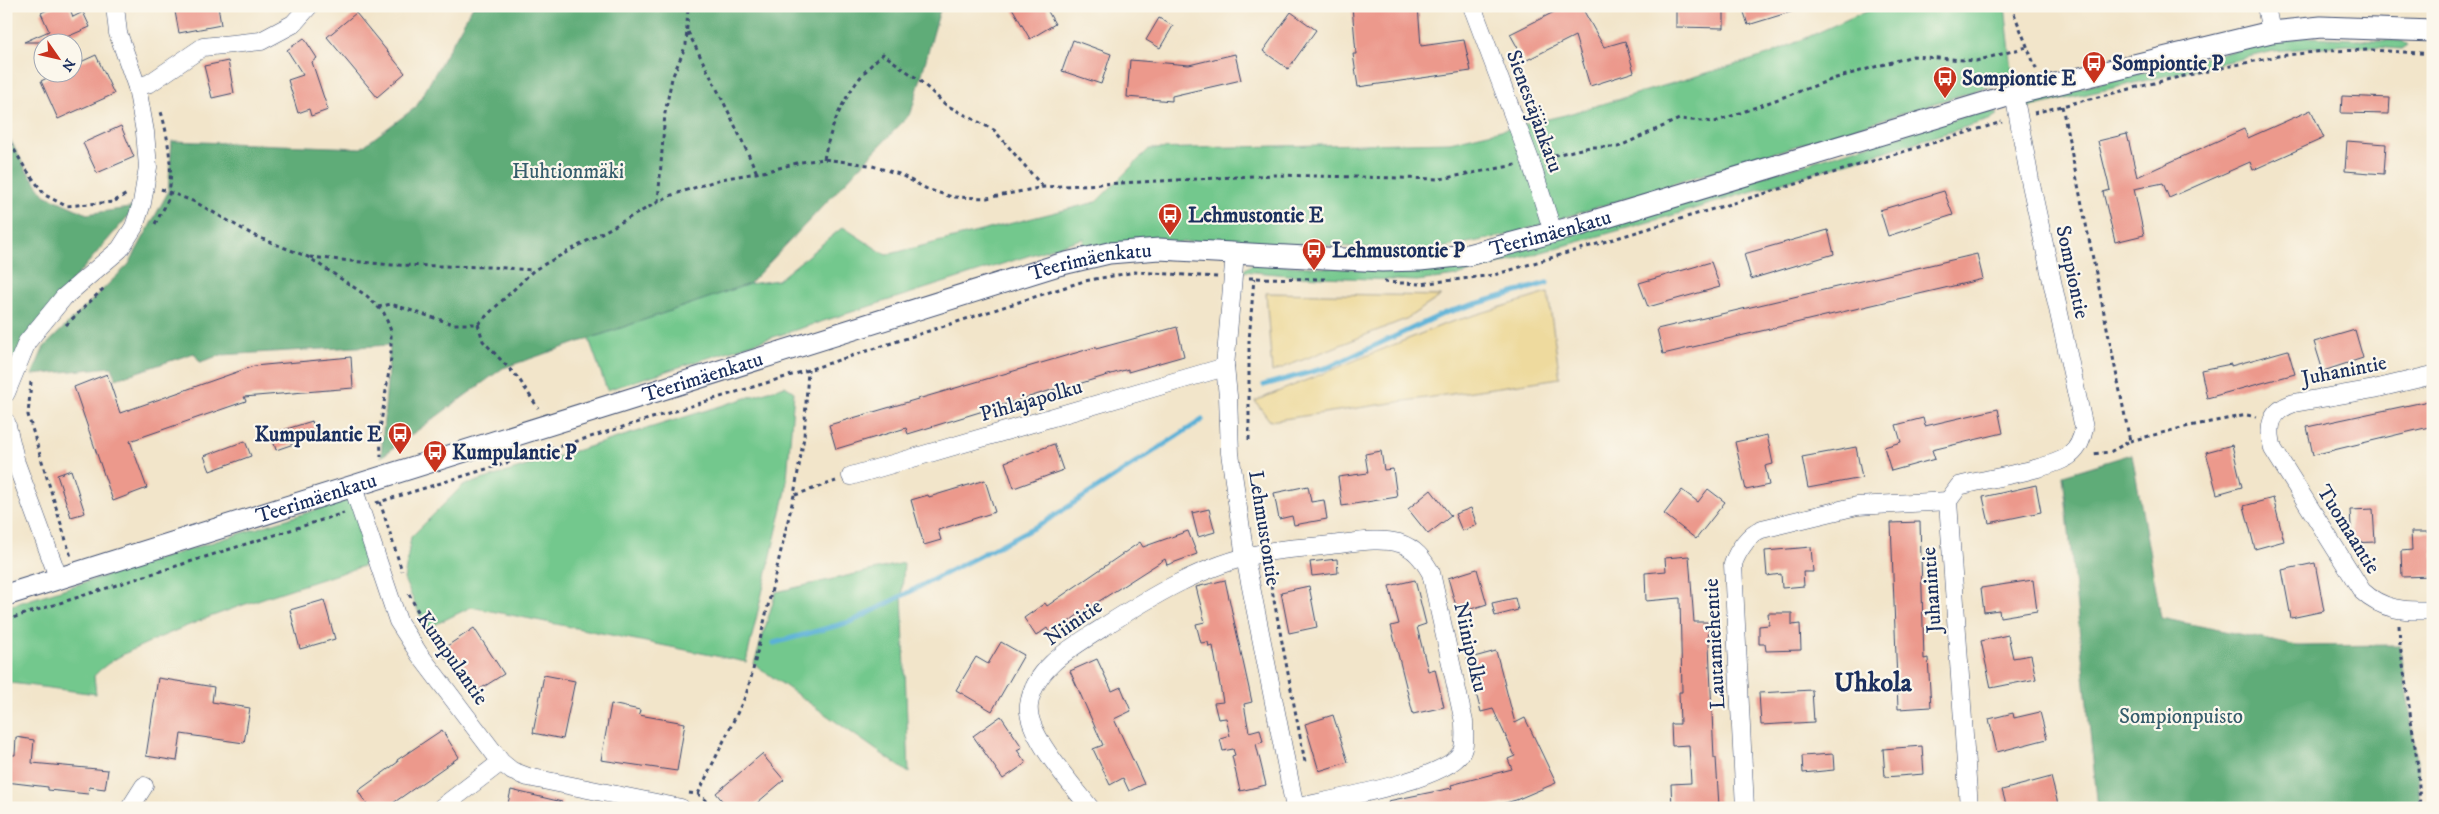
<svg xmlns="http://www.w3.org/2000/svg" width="2439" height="814" font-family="'IM FELL DW Pica',serif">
<rect width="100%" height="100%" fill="#fbf7ec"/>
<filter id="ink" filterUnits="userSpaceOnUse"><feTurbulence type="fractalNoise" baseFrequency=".02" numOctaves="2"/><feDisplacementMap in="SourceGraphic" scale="10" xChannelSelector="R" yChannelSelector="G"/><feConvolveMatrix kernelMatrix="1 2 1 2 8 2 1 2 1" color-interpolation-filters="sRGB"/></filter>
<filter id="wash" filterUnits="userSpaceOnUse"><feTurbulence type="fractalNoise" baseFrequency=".0096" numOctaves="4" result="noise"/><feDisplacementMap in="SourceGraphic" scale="20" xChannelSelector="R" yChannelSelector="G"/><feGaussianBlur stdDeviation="1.12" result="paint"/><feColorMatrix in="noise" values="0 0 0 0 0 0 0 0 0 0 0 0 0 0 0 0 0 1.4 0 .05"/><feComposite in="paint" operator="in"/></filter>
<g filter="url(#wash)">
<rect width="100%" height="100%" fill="#f2e5ca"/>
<g fill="#73c88d" stroke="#477c76">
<polygon points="1877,6 2005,6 2013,79 1504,236 1430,250 1208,241 1082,247 1084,238 607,390 589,339 749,284 778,280 843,227 886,255 1096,202 1149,149 1450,142 1565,115 1768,55"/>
<polygon points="2305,37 2402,41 2408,45 2402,49 2346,45 2274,51 2022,109 2027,102 2208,56"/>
<polygon points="1985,110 1998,114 1989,120 1677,214 1457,276 1417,281 1299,276 1242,271 1253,264 1374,270 1460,267"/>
<polygon points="785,386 794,392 786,491 746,662 471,607 426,629 404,579 411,537 462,486"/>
<path d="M357,497L379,561C304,585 228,607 156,639C135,649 110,658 94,676L96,694L11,683L6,686V607Z"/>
<polygon points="904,563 902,593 909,773 754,664 776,592"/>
</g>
<g fill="#5eac78" stroke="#3c6e6b">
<polygon points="473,6 941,6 911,113 749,284 503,368 381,457 390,345 221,355 200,362 194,353 116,379 112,367 32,375 44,347 129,264 168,192 172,141 361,148 416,107"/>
<polygon points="6,131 25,168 45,195 87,214 136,207 62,293 6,378"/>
<polygon points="2132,454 2161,618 2297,646 2400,645 2418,767 2420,808 2098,808 2063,475"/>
</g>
<g fill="#eeda9e" stroke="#84847e">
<polygon points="1266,293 1441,296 1406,319 1272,372"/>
<polygon points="1548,293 1560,378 1270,421 1255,401 1445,324"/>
</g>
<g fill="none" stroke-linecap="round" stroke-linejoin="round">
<g stroke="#5ab1d7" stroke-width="5">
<polyline points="1264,385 1329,367 1445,313 1547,283"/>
<polyline points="774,643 853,621 1043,523 1202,420"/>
</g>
</g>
<g id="blocks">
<g fill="#ec998c">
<polygon points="55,6 69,6 73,17 83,12 90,27 55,42 24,42 49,31 41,13"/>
<polygon points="174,6 218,6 221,25 179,33"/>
<polygon points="1011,6 1045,6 1055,24 1030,39"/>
<polygon points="1352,6 1418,6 1421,46 1464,40 1471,71 1358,87 1353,54 1356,54"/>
<polygon points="1566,6 1581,6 1604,47 1625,41 1634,72 1590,86 1575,36 1525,61 1510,34"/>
<polygon points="1676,6 1724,6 1724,28 1676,27"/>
<polygon points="1742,6 1796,6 1797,10 1748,25"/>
<polygon points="1291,12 1316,30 1288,69 1263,51"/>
<polygon points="356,13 405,73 377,97 327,37"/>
<polygon points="1159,18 1173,26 1160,48 1146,40"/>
<polygon points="304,38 317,58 312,62 328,110 311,116 309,109 298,113 288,80 303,75 287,50"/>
<polygon points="1073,40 1111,54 1101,84 1062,71"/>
<polygon points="1235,54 1241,80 1172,96 1172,101 1127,97 1130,60 1189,65"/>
<polygon points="96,55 114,94 58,119 41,81 59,72 72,72 72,66"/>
<polygon points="228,61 234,93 212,98 204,66"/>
<polygon points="2342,96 2390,98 2389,114 2341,113"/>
<polygon points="2311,110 2324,138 2253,170 2250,162 2169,198 2163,183 2134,189 2144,235 2115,242 2103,192 2110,190 2098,141 2127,134 2137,177 2244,129 2248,138"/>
<polygon points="121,126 134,157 97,173 83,143"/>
<polygon points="2347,141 2386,144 2384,174 2345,171"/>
<polygon points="1944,191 1953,215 1888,236 1880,210"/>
<polygon points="1828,230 1834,254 1751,279 1744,254"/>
<polygon points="1977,254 1983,279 1663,354 1657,329"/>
<polygon points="1711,262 1720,287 1648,307 1639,283"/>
<polygon points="1177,327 1184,356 1128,372 1128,369 1055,391 1055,389 908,434 906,428 836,449 829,425 1096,347 1096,349"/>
<polygon points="2355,330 2363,358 2323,371 2314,342"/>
<polygon points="2288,350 2295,374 2207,398 2201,370 2231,364 2231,366"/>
<polygon points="351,357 353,388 244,397 246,401 130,441 147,488 113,501 74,387 107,374 120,413 254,366"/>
<polygon points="2433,400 2433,426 2313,455 2307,427"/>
<polygon points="1998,409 2003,433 1932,450 1935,459 1891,471 1884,447 1901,442 1896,425 1923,418 1925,426"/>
<polygon points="312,421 317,436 276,450 271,434"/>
<polygon points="1767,435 1773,464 1765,466 1769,485 1746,490 1735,442"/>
<polygon points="245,441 251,456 210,471 204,456"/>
<polygon points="1054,444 1063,470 1014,488 1005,462"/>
<polygon points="2232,445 2242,487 2217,494 2206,452"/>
<polygon points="1856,447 1862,478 1808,488 1802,457"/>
<polygon points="1381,451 1384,470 1393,469 1397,497 1342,506 1338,477 1368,473 1365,454"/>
<polygon points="71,470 85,513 71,517 57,475"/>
<polygon points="985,480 995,512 938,530 941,540 924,545 911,500 928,495 929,497"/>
<polygon points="2036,485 2041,512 1989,523 1983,497"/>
<polygon points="1308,486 1311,502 1324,500 1327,519 1294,525 1292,516 1279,519 1274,493"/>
<polygon points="1708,489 1725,502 1696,539 1664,514 1682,490 1698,502"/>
<polygon points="1431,490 1451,516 1428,534 1408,509"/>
<polygon points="2273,498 2284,541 2255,549 2244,506"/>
<polygon points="1471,508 1477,525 1462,531 1455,514"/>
<polygon points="1209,509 1215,532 1198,537 1192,513"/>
<polygon points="2373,509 2375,542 2352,543 2350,510"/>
<polygon points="1920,522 1924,659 1928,658 1931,707 1898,709 1891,523"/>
<polygon points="1188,531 1197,554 1167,565 1165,559 1079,614 1051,635 1047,628 1036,636 1024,618 1045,603 1047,606 1140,542 1143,547"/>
<polygon points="2411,532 2433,532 2433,576 2402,577 2401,551 2412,550"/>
<polygon points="1811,547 1813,572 1803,572 1804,586 1782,588 1781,574 1767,576 1765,551"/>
<polygon points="1689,556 1694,622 1708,622 1714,758 1716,758 1719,806 1672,808 1671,784 1691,783 1689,745 1672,746 1671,724 1680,724 1679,692 1682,692 1680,598 1646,601 1645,573 1666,571 1665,558"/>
<polygon points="1337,559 1338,573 1312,576 1310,562"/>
<polygon points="2315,563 2324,611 2291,618 2282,570"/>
<polygon points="1477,569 1487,604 1458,613 1448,578"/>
<polygon points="1225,580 1252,702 1244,704 1249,732 1260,729 1263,742 1256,744 1266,785 1240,791 1232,756 1235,755 1233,749 1223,751 1220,739 1230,736 1226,718 1218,719 1214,703 1223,702 1213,646 1209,647 1208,642 1201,643 1196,624 1205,622 1196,587"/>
<polygon points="1415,580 1426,624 1417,627 1428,671 1435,669 1444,707 1413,714 1391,626 1399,624 1389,586"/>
<polygon points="2033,580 2037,611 2000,617 1999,610 1984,612 1981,588"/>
<polygon points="1309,586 1317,627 1289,633 1281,592"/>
<polygon points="1515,598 1518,610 1495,616 1492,603"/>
<polygon points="324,600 335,639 300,649 290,610"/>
<polygon points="1768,613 1792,613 1792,625 1800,624 1801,650 1766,651 1765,644 1759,644 1759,626 1769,625"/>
<polygon points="474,628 504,674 477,691 447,646"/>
<polygon points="2008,635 2013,658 2031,655 2036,679 1991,688 1981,641"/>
<polygon points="1001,642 1024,655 992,711 956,690 976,657 988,664"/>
<polygon points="1496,651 1515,723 1525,718 1556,783 1516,800 1487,808 1389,808 1388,801 1452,788 1451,785 1512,769 1508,759 1515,756 1493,709 1481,712 1467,659"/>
<polygon points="1097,659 1112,691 1121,687 1131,711 1114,719 1144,784 1129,791 1123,778 1110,785 1093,749 1103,745 1070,671"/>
<polygon points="544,675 575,681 563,739 533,733"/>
<polygon points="158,678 214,687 212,702 250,708 244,743 181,734 177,761 146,756"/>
<polygon points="1812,690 1814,722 1761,725 1759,693"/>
<polygon points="611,704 640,710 639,715 685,723 677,771 601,760"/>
<polygon points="2040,712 2047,739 1997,752 1989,719 2013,713 2014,718"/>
<polygon points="1333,715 1348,762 1319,771 1305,724"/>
<polygon points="1001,716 1022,747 1017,750 1026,763 1003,779 973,736"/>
<polygon points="442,730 459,757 386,808 369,808 358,791 398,762 397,760"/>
<polygon points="16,737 34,740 32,763 108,770 105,789 89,787 88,794 48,790 48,787 6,782 6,755 15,755"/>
<polygon points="1922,746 1924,774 1885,777 1883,749"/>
<polygon points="762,754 784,780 751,808 728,808 716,793"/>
<polygon points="1833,754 1834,770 1803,773 1802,756"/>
<polygon points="2051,777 2058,804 2043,808 2007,808 2002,790"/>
<polygon points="511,790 562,802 561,808 507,808"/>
</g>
</g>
</g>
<g filter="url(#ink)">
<use href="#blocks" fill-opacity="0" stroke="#3b4a6e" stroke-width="1"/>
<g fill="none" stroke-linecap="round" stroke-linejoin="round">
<g stroke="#3b4a6e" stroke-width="19">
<g id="minor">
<polyline points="1472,6 1530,160 1553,232"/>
<polyline points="2266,6 2271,32"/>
<polyline points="137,87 150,83 203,47 261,41 293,24 309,6"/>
<polyline points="1235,253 1225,367 1228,396 1230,453 1245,557 1295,808"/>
<path d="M2433,375L2374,389L2294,403C2270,411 2267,426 2273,449L2362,591C2382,610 2406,612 2433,610"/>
<polyline points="6,393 27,342 64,297 120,249 134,227 142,203 148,167 145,132 137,87 118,33 115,6"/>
<polyline points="6,422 16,463 58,577"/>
<polyline points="851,476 1225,367"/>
<polyline points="353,487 398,621 419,654 501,762 512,771 528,777 681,808"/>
<polyline points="130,808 144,786"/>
<polyline points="441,808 501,762"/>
<path d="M1090,808C1073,785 1025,734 1029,705C1034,668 1071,648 1099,630C1150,597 1202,565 1263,553C1285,548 1309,548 1331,545C1352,543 1378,537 1399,543C1415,548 1423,559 1431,573L1464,722C1464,732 1466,744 1461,753C1444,781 1329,800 1294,808"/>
<path d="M1745,808L1733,564C1737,552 1749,533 1762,529L1857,506L1948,501"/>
<path d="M1969,808L1948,501L1959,486C1984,479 2053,469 2070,455C2079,448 2082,439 2084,428L2030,180L2014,94"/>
</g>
</g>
<g stroke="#3b4a6e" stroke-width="23">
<g id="tertiary">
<path id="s1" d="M6,595L1058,265L1109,253L1159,249L1382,261L1420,260L1468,255L1577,226L2014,94L2271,32L2321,27L2433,31"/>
</g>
</g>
<g stroke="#3b4a6e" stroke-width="3" stroke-dasharray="4 4" stroke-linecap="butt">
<polyline points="2011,6 2037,71"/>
<polyline points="688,32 730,115 757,173"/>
<polyline points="2062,106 2130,441 2110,452 2092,454"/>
<polyline points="2034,113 2170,79 2278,56 2324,51 2372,50 2433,54"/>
<polyline points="6,136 25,168 45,195 66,206 113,202 127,194"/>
<polyline points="1546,157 1590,147 1618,147 1679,119 1715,122 1836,78 1913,56 1976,61 2027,47"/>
<path d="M824,159C832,118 851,81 883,54L919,80L946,105L994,130L1043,187"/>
<polyline points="161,189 195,202 255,236 308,257 367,296 384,313 391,331 391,358 380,429 381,457"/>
<polyline points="658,202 665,113 672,78 686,45 688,6"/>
<path d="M155,224C159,216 165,208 168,199C174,177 168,133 161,112"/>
<polyline points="310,257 392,265 491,267 533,270"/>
<polyline points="1249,278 1325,279"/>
<polyline points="1384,282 1420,284 1494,275 2002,122"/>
<polyline points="378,307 391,304 453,324 478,324 534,270 669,196 721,179 768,171 801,162 824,159 869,165 899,174 927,189 952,197 987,198 1044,187 1274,175 1440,179 1516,165"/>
<polyline points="478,324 483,341 519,379 538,408"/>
<polyline points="66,325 105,287"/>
<polyline points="31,382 28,415 71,557"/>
<polyline points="1249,440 1249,341 1254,278"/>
<polyline points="2130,441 2189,426 2247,415 2256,417"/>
<polyline points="795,495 836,481"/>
<polyline points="380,502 402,571"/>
<polyline points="376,503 808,370 1084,281 1135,272 1218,277"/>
<polyline points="1268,569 1305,762"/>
<polyline points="409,594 430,635 447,659"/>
<polyline points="6,620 344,513"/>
<polyline points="2399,625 2400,645 2418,767 2420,808"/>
<polyline points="689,793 698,794 716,808"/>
<polyline points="698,794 746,695 752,674 794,495 804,437 808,370"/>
</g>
<use href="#minor" stroke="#fff" stroke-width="18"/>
<use href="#tertiary" stroke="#fff" stroke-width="21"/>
</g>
</g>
<defs>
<g id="bus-pin" transform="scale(1.25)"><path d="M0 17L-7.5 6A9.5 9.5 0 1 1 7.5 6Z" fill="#c8321e" stroke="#fbf7ec"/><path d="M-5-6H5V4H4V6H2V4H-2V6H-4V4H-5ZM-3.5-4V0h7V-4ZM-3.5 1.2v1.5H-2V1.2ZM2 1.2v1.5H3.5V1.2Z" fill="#fff"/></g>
</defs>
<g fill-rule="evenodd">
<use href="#bus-pin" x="2094" y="63"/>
<use href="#bus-pin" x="1945" y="78"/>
<use href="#bus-pin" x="1170" y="215"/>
<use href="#bus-pin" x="1314" y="250"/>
<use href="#bus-pin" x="400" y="434"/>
<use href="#bus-pin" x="435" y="452"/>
</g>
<g text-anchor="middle" stroke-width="4.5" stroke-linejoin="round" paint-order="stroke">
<g font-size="21" font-weight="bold" fill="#1b2f5e" stroke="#fbf7ec" text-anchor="start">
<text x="2112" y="70">Sompiontie P</text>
<text x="1962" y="85">Sompiontie E</text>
<text x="1188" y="222">Lehmustontie E</text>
<text x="1332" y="257">Lehmustontie P</text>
<text x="382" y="441" text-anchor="end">Kumpulantie E</text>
<text x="452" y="459">Kumpulantie P</text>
</g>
<g font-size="21" fill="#1b2f5e" stroke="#fbf7ec">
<text transform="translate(1535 111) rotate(70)" y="7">Sienestäjänkatu</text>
<text dy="7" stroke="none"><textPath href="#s1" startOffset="1600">Teerimäenkatu</textPath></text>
<text dy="7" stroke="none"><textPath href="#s1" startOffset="1135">Teerimäenkatu</textPath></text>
<text transform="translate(2073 272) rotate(78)" y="7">Sompiontie</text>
<text transform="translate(2344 370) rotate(-11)" y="7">Juhanintie</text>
<text dy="7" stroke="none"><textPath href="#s1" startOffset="730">Teerimäenkatu</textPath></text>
<text transform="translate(1031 400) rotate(-16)" y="7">Pihlajapolku</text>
<text dy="7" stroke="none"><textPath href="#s1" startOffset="325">Teerimäenkatu</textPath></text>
<text transform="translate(1265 528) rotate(81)" y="7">Lehmustontie</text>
<text transform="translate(2349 529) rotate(58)" y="7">Tuomaantie</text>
<text transform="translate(1931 590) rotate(-94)" y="7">Juhanintie</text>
<text transform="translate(1073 622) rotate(-35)" y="7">Niinitie</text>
<text transform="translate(1714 644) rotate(-93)" y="7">Lautamiehentie</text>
<text transform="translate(1471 647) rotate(77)" y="7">Niinipolku</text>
<text transform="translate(453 658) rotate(55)" y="7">Kumpulantie</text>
</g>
<g font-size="21" fill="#355d6c" stroke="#fbf7ec">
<text x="568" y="178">Huhtionmäki</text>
<text x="2181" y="723">Sompionpuisto</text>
</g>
<g font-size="26" font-weight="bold" fill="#1b2f5e" stroke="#fbf7ec">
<text x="1873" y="691">Uhkola</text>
</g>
</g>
<rect width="2439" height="814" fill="none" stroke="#fbf7ec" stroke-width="25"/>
<g transform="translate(58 58) rotate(124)"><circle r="24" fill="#fbf7ec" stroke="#a1a7b3"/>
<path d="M0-4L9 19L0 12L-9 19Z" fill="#c8321e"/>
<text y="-8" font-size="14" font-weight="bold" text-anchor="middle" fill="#1b2f5e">N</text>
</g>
</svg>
